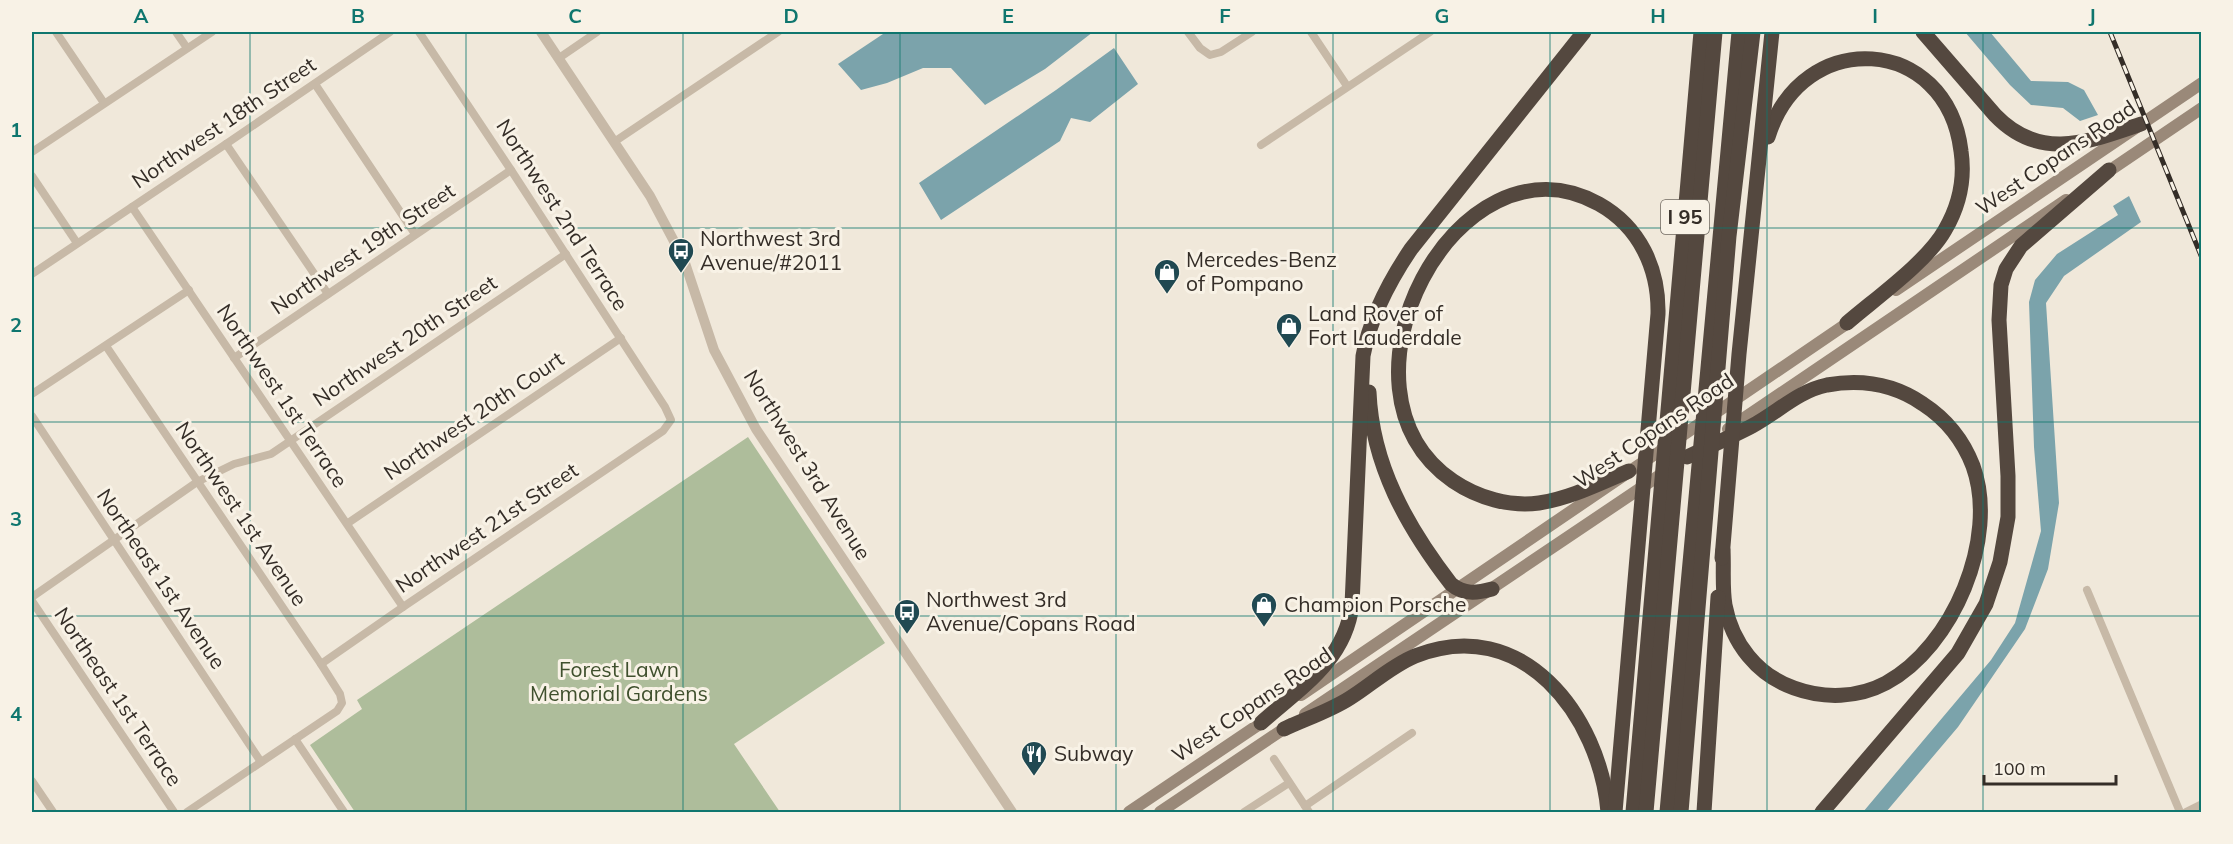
<svg xmlns="http://www.w3.org/2000/svg" width="2233" height="844" font-family="Mulish,sans-serif">
<rect width="100%" height="100%" fill="#f0e8da"/>
<polygon fill="#aebd9b" points="748,437 885,643 734,744 780,812 355,812 310,745 362,709 357,700"/>
<g fill="#7ba3ab">
<polygon points="886,32 1093,32 1045,69 985,105 951,68 923,68 887,83 861,90 838,64"/>
<polygon points="1965,32 1990,32 2031,81 2068,82 2084,90 2098,115 2080,121 2063,108 2031,105 2010,85"/>
<polygon points="1114,48 1138,84 1090,122 1071,118 1060,141 941,220 919,183 1056,90"/>
<polygon points="2129,196 2141,222 2064,276 2046,303 2059,503 2048,569 2025,629 1958,727 1886,812 1863,812 1991,660 2015,623 2041,531 2034,447 2029,302 2035,280 2057,254 2118,215 2113,206"/>
</g>
<g fill="none" stroke-linecap="round" stroke-linejoin="round">
<g stroke="#c7b9a7" stroke-width="8">
<polyline points="56,32 104,103"/>
<polyline points="176,32 187,48"/>
<polyline points="1188,32 1200,48 1210,55 1221,52 1252,32"/>
<polyline points="1311,32 1347,86"/>
<polyline points="559,58 597,32"/>
<polyline points="315,84 415,234"/>
<polyline points="614,142 778,32"/>
<polyline points="226,144 328,294"/>
<polyline points="1261,145 1430,32"/>
<polyline points="32,152 212,32"/>
<polyline points="32,176 77,243"/>
<polyline points="132,207 403,607"/>
<polyline points="32,274 226,144 390,32"/>
<polyline points="106,346 321,664 340,694 342,703 337,711 187,812"/>
<polyline points="234,358 511,170"/>
<polyline points="32,394 189,290"/>
<polyline points="32,416 261,762"/>
<polyline points="348,523 621,338"/>
<polyline points="2087,590 2180,812"/>
<polyline points="32,597 197,482 234,464 271,454 566,254"/>
<polyline points="32,601 174,812"/>
<polyline points="321,664 403,607 663,431 671,420 665,407 511,170 419,32"/>
<polyline points="295,739 344,812"/>
<polyline points="1274,759 1309,812"/>
<polyline points="32,781 53,812"/>
<polyline points="1305,806 1412,733"/>
<polyline points="1244,812 1289,783"/>
<polyline points="2186,812 2202,804"/>
</g>
<polyline stroke="#c7b9a7" stroke-width="10" points="541,32 650,196 684,260 714,350 756,429 1012,812"/>
<g stroke="#9a8979" stroke-width="12">
<polyline points="2103,175 2202,108"/>
<polyline points="1896,290 2202,83"/>
<polyline points="1728,429 2066,200"/>
<polyline points="1301,695 1855,318"/>
<polyline points="1305,714 1666,471"/>
<polyline points="1129,812 1267,719"/>
<polyline points="1160,812 1291,724"/>
</g>
<g stroke="#54483f" stroke-width="15">
<path d="M1923,32L1995,115C2040,162 2088,142 2141,124"/>
<path d="M1768,137C1802,26 1947,35 1961,151C1965,178 1959,206 1945,230C1927,262 1876,298 1847,323"/>
<path d="M1369,392C1372,465 1407,527 1451,584C1464,595 1477,593 1492,589"/>
<path d="M1687,457C1708,447 1731,437 1752,426C1778,412 1798,391 1827,385C1861,379 1894,384 1923,404C1946,419 1963,440 1973,466C1999,538 1953,647 1886,683C1858,698 1824,699 1794,688C1757,675 1732,643 1725,605C1722,587 1724,568 1723,550"/>
<polyline points="1722,558 1739,354 1772,32"/>
<path d="M1261,723C1300,688 1345,661 1352,605L1363,356C1370,318 1390,280 1411,249L1584,32"/>
<path d="M1284,729C1305,719 1330,711 1350,698C1371,685 1391,666 1415,656C1522,613 1600,716 1608,812"/>
<path d="M1615,812L1658,314C1659,269 1640,227 1599,204C1457,125 1319,390 1453,481C1478,498 1510,507 1539,503C1571,498 1600,483 1629,471"/>
<polyline points="1633,812 1701,32"/>
<polyline points="1646,812 1715,32"/>
<polyline points="1667,812 1739,32"/>
<polyline points="1681,812 1729,236 1753,32"/>
<polyline points="1704,812 1718,597"/>
<polyline points="1822,812 1958,653 1986,604 2000,562 2008,517 2008,476 1999,320 2001,285 2006,269 2021,246 2109,170"/>
</g>
<g stroke="#342d27" stroke-width="5">
<polyline id="rail" points="2110,32 2202,258"/>
</g>
<use href="#rail" stroke="#f8f2e6" stroke-width="3" stroke-dasharray="9" stroke-linecap="butt"/>
</g>
<path fill="none" stroke="#0f766e" stroke-width="1.5" stroke-opacity="0.55" d="M250,32V812M466,32V812M683,32V812M900,32V812M1116,32V812M1333,32V812M1550,32V812M1767,32V812M1983,32V812M32,228H2202M32,422H2202M32,616H2202"/>
<defs>
<g id="bus-pin" transform="scale(1.35)"><path d="M0 17L-7.5 6A9.5 9.5 0 1 1 7.5 6Z" fill="#204952" stroke="#f8f2e6"/><path d="M-5-6H5V4H4V6H2V4H-2V6H-4V4H-5ZM-3.5-4V0h7V-4ZM-3.5 1.2v1.5H-2V1.2ZM2 1.2v1.5H3.5V1.2Z" fill="#fff"/></g>
<g id="shop-pin" transform="scale(1.35)"><path d="M0 17L-7.5 6A9.5 9.5 0 1 1 7.5 6Z" fill="#204952" stroke="#f8f2e6"/><path d="M-5-2.5h2.3a2.7 3.5 0 0 1 5.4 0H5L5.5 6h-11ZM-1.5-2.5h3a1.5 2.3 0 0 0-3 0Z" fill="#fff"/></g>
<g id="restaurant-pin" transform="scale(1.35)"><path d="M0 17L-7.5 6A9.5 9.5 0 1 1 7.5 6Z" fill="#204952" stroke="#f8f2e6"/><path d="M-5-6h1v4h1v-4h1v4h1v-4h1v5L-1.5 .5V6h-2V.5L-5-1ZM5-6V6H3V1.5H1.5Q1.5-4 5-6Z" fill="#fff"/></g>
</defs>
<g fill-rule="evenodd">
<use href="#bus-pin" x="681" y="251"/>
<use href="#shop-pin" x="1167" y="272"/>
<use href="#shop-pin" x="1289" y="326"/>
<use href="#shop-pin" x="1264" y="605"/>
<use href="#bus-pin" x="907" y="612"/>
<use href="#restaurant-pin" x="1034" y="754"/>
</g>
<g text-anchor="middle" stroke-width="6" stroke-linejoin="round" paint-order="stroke">
<rect fill="#f8f2e6" stroke="#6f6860" stroke-width="1.5" x="1661" y="200" width="48" height="34" rx="4.5"/>
<g font-size="20" font-weight="bold" fill="#342d27">
<text x="1685" y="224">I 95</text>
</g>
<g font-size="21" fill="#342d27" stroke="#f8f2e6">
<text transform="translate(224 123) rotate(-34)" y="7">Northwest 18th Street</text>
<text transform="translate(2056 158) rotate(-34)" y="7">West Copans Road</text>
<text transform="translate(562 215) rotate(57)" y="7">Northwest 2nd Terrace</text>
<text transform="translate(363 249) rotate(-34)" y="7">Northwest 19th Street</text>
<text transform="translate(405 341) rotate(-34)" y="7">Northwest 20th Street</text>
<text transform="translate(282 396) rotate(56)" y="7">Northwest 1st Terrace</text>
<text transform="translate(474 416) rotate(-34)" y="7">Northwest 20th Court</text>
<text transform="translate(1654 431) rotate(-34)" y="7">West Copans Road</text>
<text transform="translate(807 465) rotate(58)" y="7">Northwest 3rd Avenue</text>
<text transform="translate(241 514) rotate(56)" y="7">Northwest 1st Avenue</text>
<text transform="translate(487 528) rotate(-34)" y="7">Northwest 21st Street</text>
<text transform="translate(161 579) rotate(56)" y="7">Northeast 1st Avenue</text>
<text transform="translate(118 697) rotate(56)" y="7">Northeast 1st Terrace</text>
<text transform="translate(1252 705) rotate(-34)" y="7">West Copans Road</text>
</g>
<g font-size="21" fill="#342d27" stroke="#f8f2e6" text-anchor="start">
<text x="700" y="246">Northwest 3rd<tspan x="700" dy="24">Avenue/#2011</tspan></text>
<text x="1186" y="267">Mercedes-Benz<tspan x="1186" dy="24">of Pompano</tspan></text>
<text x="1308" y="321">Land Rover of<tspan x="1308" dy="24">Fort Lauderdale</tspan></text>
<text x="926" y="607">Northwest 3rd<tspan x="926" dy="24">Avenue/Copans Road</tspan></text>
<text x="1284" y="612">Champion Porsche</text>
<text x="1054" y="761">Subway</text>
</g>
<g font-size="21" fill="#3f502d" stroke="#f8f2e6">
<text x="619" y="677">Forest Lawn<tspan x="619" dy="24">Memorial Gardens</tspan></text>
</g>
</g>
<rect width="2233" height="844" fill="none" stroke="#f8f2e6" stroke-width="66"/>
<path d="M1984 775v9h132v-9" fill="none" stroke="#342d27" stroke-width="3"/>
<text x="1993" y="775" font-size="18" fill="#342d27" stroke="#f8f2e6" stroke-width="4.5" paint-order="stroke">100 m</text>
<rect x="33" y="33" width="2167" height="778" fill="none" stroke="#0f766e" stroke-width="2"/>
<g font-size="20" text-anchor="middle" font-weight="bold" fill="#0f766e">
<text x="141" y="23">A</text>
<text x="358" y="23">B</text>
<text x="575" y="23">C</text>
<text x="791" y="23">D</text>
<text x="1008" y="23">E</text>
<text x="1225" y="23">F</text>
<text x="1442" y="23">G</text>
<text x="1658" y="23">H</text>
<text x="1875" y="23">I</text>
<text x="2092" y="23">J</text>
<text x="16" y="137">1</text>
<text x="16" y="332">2</text>
<text x="16" y="526">3</text>
<text x="16" y="721">4</text>
</g>
</svg>
